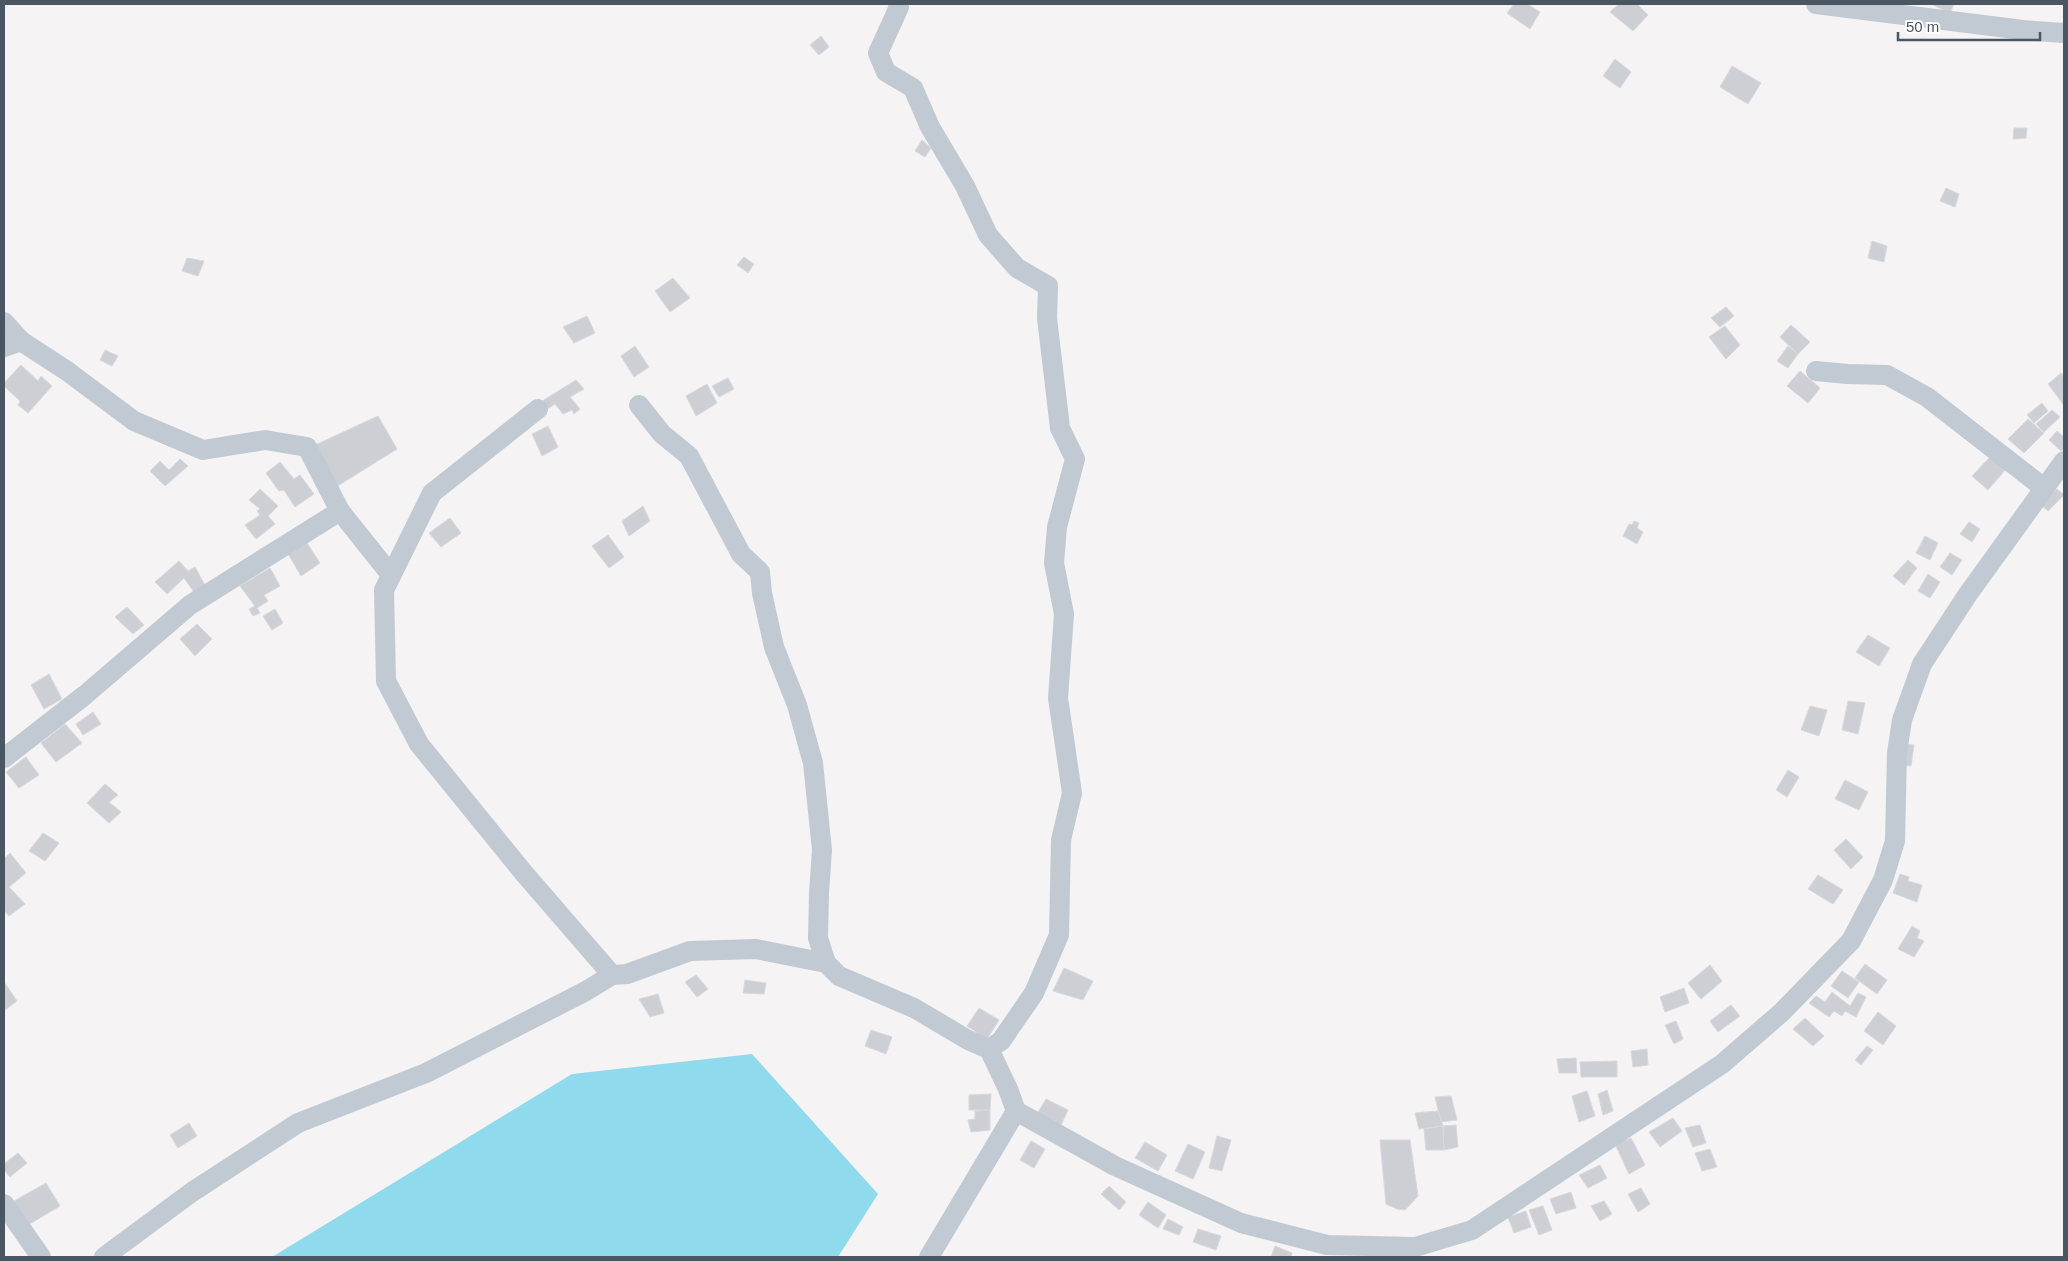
<svg xmlns="http://www.w3.org/2000/svg" width="2068" height="1261" font-family="Arial,sans-serif">
<rect width="100%" height="100%" fill="#f5f3f3"/>
<polygon fill="#90daee" points="752,1054 878,1194 838,1257 272,1257 572,1074"/>
<g fill="#cdcfd5" stroke="#d7d9de">
<polygon points="1514,4 1527,4 1540,12 1530,29 1507,13"/>
<polygon points="1619,4 1637,4 1648,15 1633,31 1610,12"/>
<polygon points="1931,4 1954,4 1950,13"/>
<polygon points="821,36 829,47 819,55 810,45"/>
<polygon points="1615,59 1631,72 1620,88 1603,76"/>
<polygon points="1732,66 1761,83 1748,104 1720,87"/>
<polygon points="2014,128 2027,128 2026,138 2013,139"/>
<polygon points="922,140 931,148 925,157 915,151"/>
<polygon points="1946,188 1959,194 1955,207 1940,201"/>
<polygon points="1872,241 1887,246 1884,262 1868,258"/>
<polygon points="744,257 754,264 748,273 737,265"/>
<polygon points="187,258 204,261 198,276 182,271"/>
<polygon points="673,278 690,298 670,312 655,291"/>
<polygon points="1726,307 1734,316 1720,327 1711,318"/>
<polygon points="587,316 595,333 574,343 563,327"/>
<polygon points="1791,325 1810,342 1798,354 1780,337"/>
<polygon points="1725,326 1740,345 1726,359 1709,337"/>
<polygon points="635,346 649,367 634,377 621,356"/>
<polygon points="1788,346 1798,354 1788,368 1777,361"/>
<polygon points="105,350 118,356 112,366 100,360"/>
<polygon points="21,365 38,381 41,376 52,386 28,413 18,405 20,401 4,386 4,383"/>
<polygon points="1800,371 1820,388 1808,403 1787,386"/>
<polygon points="2061,373 2064,377 2063,404 2048,384"/>
<polygon points="728,378 734,389 719,397 712,386"/>
<polygon points="576,380 584,389 570,397 580,409 574,414 572,410 563,414 555,404 543,412 539,403"/>
<polygon points="707,384 717,403 696,416 686,396"/>
<polygon points="2042,403 2048,411 2034,423 2027,415"/>
<polygon points="2052,410 2060,417 2044,432 2036,424"/>
<polygon points="378,416 397,449 336,487 313,446"/>
<polygon points="2028,419 2044,433 2024,453 2008,439"/>
<polygon points="548,426 558,447 542,456 532,434"/>
<polygon points="2057,431 2064,437 2064,448 2061,451 2049,440"/>
<polygon points="1991,456 2006,469 1988,490 1972,476"/>
<polygon points="180,459 188,466 165,486 150,471 160,461 169,470"/>
<polygon points="280,462 294,479 300,475 314,494 295,507 284,490 279,491 266,473"/>
<polygon points="260,489 278,506 268,516 275,524 256,539 245,525 260,515 257,511 260,509 249,500"/>
<polygon points="2057,489 2064,495 2048,511 2041,505"/>
<polygon points="643,506 650,521 629,536 622,521"/>
<polygon points="450,518 461,533 441,547 429,533"/>
<polygon points="1634,521 1639,523 1637,528 1643,532 1637,544 1623,536 1629,524 1632,525"/>
<polygon points="1969,522 1980,529 1972,542 1960,534"/>
<polygon points="608,535 624,557 609,568 592,546"/>
<polygon points="1925,536 1938,543 1930,560 1916,553"/>
<polygon points="305,540 320,563 301,576 287,552"/>
<polygon points="1950,553 1962,560 1952,575 1940,567"/>
<polygon points="1908,560 1917,568 1904,585 1893,576"/>
<polygon points="179,561 188,571 195,567 206,587 194,592 184,578 167,594 155,582"/>
<polygon points="270,568 280,586 264,595 268,601 257,608 260,613 253,616 249,609 255,606 240,586"/>
<polygon points="1928,574 1940,582 1930,598 1918,591"/>
<polygon points="127,607 144,625 133,634 115,617"/>
<polygon points="275,609 283,623 272,630 263,616"/>
<polygon points="197,624 212,639 195,656 180,639"/>
<polygon points="1868,635 1890,648 1879,666 1856,652"/>
<polygon points="49,674 62,699 44,709 31,685"/>
<polygon points="1848,701 1865,703 1858,734 1842,730"/>
<polygon points="1810,706 1827,710 1819,736 1801,730"/>
<polygon points="93,712 101,724 83,735 76,724"/>
<polygon points="65,724 82,743 56,762 41,743"/>
<polygon points="1904,744 1914,745 1911,766 1900,765"/>
<polygon points="26,757 39,775 19,788 6,772"/>
<polygon points="1788,770 1799,777 1787,797 1776,790"/>
<polygon points="1845,780 1868,792 1859,810 1835,799"/>
<polygon points="105,784 118,795 109,802 121,812 109,823 87,803"/>
<polygon points="43,833 59,843 45,861 29,851"/>
<polygon points="1846,839 1863,857 1851,869 1834,850"/>
<polygon points="10,853 26,873 9,887 25,904 9,916 4,910 4,859"/>
<polygon points="1900,874 1909,877 1908,881 1922,885 1917,902 1893,893"/>
<polygon points="1818,875 1843,890 1833,904 1808,889"/>
<polygon points="1912,926 1920,931 1917,938 1924,941 1914,957 1898,949"/>
<polygon points="1865,964 1887,980 1877,994 1855,978"/>
<polygon points="1710,965 1722,981 1701,999 1688,983"/>
<polygon points="1064,968 1093,981 1083,1000 1053,991"/>
<polygon points="1842,971 1859,982 1848,998 1831,986"/>
<polygon points="696,975 708,989 697,997 685,982"/>
<polygon points="745,980 766,983 764,994 743,993"/>
<polygon points="4,982 17,1001 5,1010 4,1008"/>
<polygon points="1684,988 1689,1003 1665,1012 1660,997"/>
<polygon points="1832,992 1850,1006 1858,993 1866,997 1856,1017 1845,1011 1842,1016 1834,1011 1829,1017 1809,1003 1816,996 1825,1002"/>
<polygon points="658,994 664,1013 650,1017 639,999"/>
<polygon points="1731,1005 1740,1016 1718,1032 1710,1021"/>
<polygon points="979,1008 999,1020 987,1039 967,1026"/>
<polygon points="1878,1012 1896,1026 1883,1045 1864,1031"/>
<polygon points="1805,1018 1824,1036 1813,1046 1793,1029"/>
<polygon points="1676,1021 1683,1039 1674,1044 1665,1025"/>
<polygon points="871,1030 892,1037 886,1054 865,1046"/>
<polygon points="1867,1046 1873,1050 1861,1065 1855,1060"/>
<polygon points="1647,1049 1648,1065 1633,1067 1631,1051"/>
<polygon points="1576,1058 1577,1073 1559,1073 1557,1059"/>
<polygon points="1617,1061 1617,1077 1581,1077 1580,1062"/>
<polygon points="1607,1090 1613,1111 1603,1115 1598,1094"/>
<polygon points="1587,1091 1595,1116 1579,1122 1572,1096"/>
<polygon points="991,1094 990,1110 969,1110 969,1095"/>
<polygon points="1451,1096 1457,1120 1441,1122 1435,1097"/>
<polygon points="1046,1099 1068,1110 1061,1125 1037,1114"/>
<polygon points="990,1110 990,1130 971,1132 968,1120 975,1119 975,1111"/>
<polygon points="1438,1111 1443,1126 1419,1129 1415,1113"/>
<polygon points="1673,1118 1682,1131 1660,1147 1649,1132"/>
<polygon points="189,1123 197,1136 178,1148 170,1135"/>
<polygon points="1456,1125 1458,1147 1444,1150 1443,1126"/>
<polygon points="1700,1125 1706,1143 1693,1147 1685,1128"/>
<polygon points="1443,1126 1444,1150 1426,1150 1424,1129"/>
<polygon points="1217,1136 1231,1140 1222,1171 1209,1168"/>
<polygon points="1631,1138 1645,1165 1629,1174 1615,1144"/>
<polygon points="1380,1140 1410,1140 1418,1196 1405,1210 1397,1209 1386,1204"/>
<polygon points="1031,1141 1045,1149 1034,1168 1020,1160"/>
<polygon points="1145,1142 1167,1155 1158,1171 1135,1158"/>
<polygon points="1188,1144 1205,1152 1193,1179 1175,1171"/>
<polygon points="1710,1149 1717,1167 1702,1171 1695,1153"/>
<polygon points="18,1153 27,1163 10,1177 4,1170 4,1164"/>
<polygon points="1600,1165 1607,1178 1588,1188 1579,1175"/>
<polygon points="46,1183 60,1206 28,1225 14,1201"/>
<polygon points="1109,1186 1126,1202 1119,1210 1101,1194"/>
<polygon points="1641,1188 1650,1204 1638,1212 1628,1194"/>
<polygon points="1571,1192 1576,1208 1556,1214 1550,1199"/>
<polygon points="1604,1201 1612,1214 1600,1221 1591,1206"/>
<polygon points="1148,1202 1166,1215 1158,1228 1139,1215"/>
<polygon points="1543,1206 1552,1230 1539,1235 1529,1210"/>
<polygon points="1526,1211 1531,1227 1514,1233 1508,1217"/>
<polygon points="1168,1219 1183,1227 1179,1235 1163,1229"/>
<polygon points="1198,1229 1221,1236 1216,1250 1193,1242"/>
<polygon points="1275,1246 1292,1253 1291,1257 1271,1257"/>
</g>
<g fill="none" stroke-linecap="round" stroke-linejoin="round">
<g stroke="#c1cad2" stroke-width="20">
<polyline points="898,4 899,7 878,53 886,72 913,88 930,127 965,186 988,235 1017,268 1048,286 1047,318 1060,428 1075,459 1057,527 1054,563 1064,614 1058,698 1072,793 1061,840 1059,935 1034,993 1001,1041 989,1049"/>
<polyline points="1816,4 2023,30 2064,33"/>
<polyline points="4,322 21,341"/>
<polyline points="4,347 21,341 67,371 134,421 203,450 265,440 307,447 340,511"/>
<polyline points="1816,371 1847,374 1887,375 1927,397 2044,488"/>
<polyline points="639,405 662,434 689,456 741,554 760,572 762,593 774,647 797,705 813,763 822,850 819,893 818,938 826,963"/>
<polyline points="538,409 432,493 384,590 386,681 419,744 523,872 612,975"/>
<polyline points="4,758 85,695 190,605 340,511 391,575"/>
<polyline points="1016,1111 1115,1166 1241,1223 1327,1245 1415,1247 1472,1230 1722,1064 1782,1012 1851,941 1883,880 1895,841 1897,753 1902,720 1922,664 1968,594 2064,461"/>
<polyline points="4,1204 41,1257"/>
<polyline points="104,1257 192,1192 298,1123 426,1073 586,991 612,975 627,974 690,951 756,949 826,963 839,976 914,1008 968,1040 989,1049 1008,1089 1016,1111 929,1257"/>
</g>
</g>
<rect width="2068" height="1261" fill="none" stroke="#4a5661" stroke-width="10"/>
<path d="M1898 32v8h142v-8" fill="none" stroke="#4a5661" stroke-width="2.5"/>
<text x="1906" y="32" font-size="15" fill="#4a5661" stroke="#ffffff" stroke-width="4" paint-order="stroke">50 m</text>
</svg>
